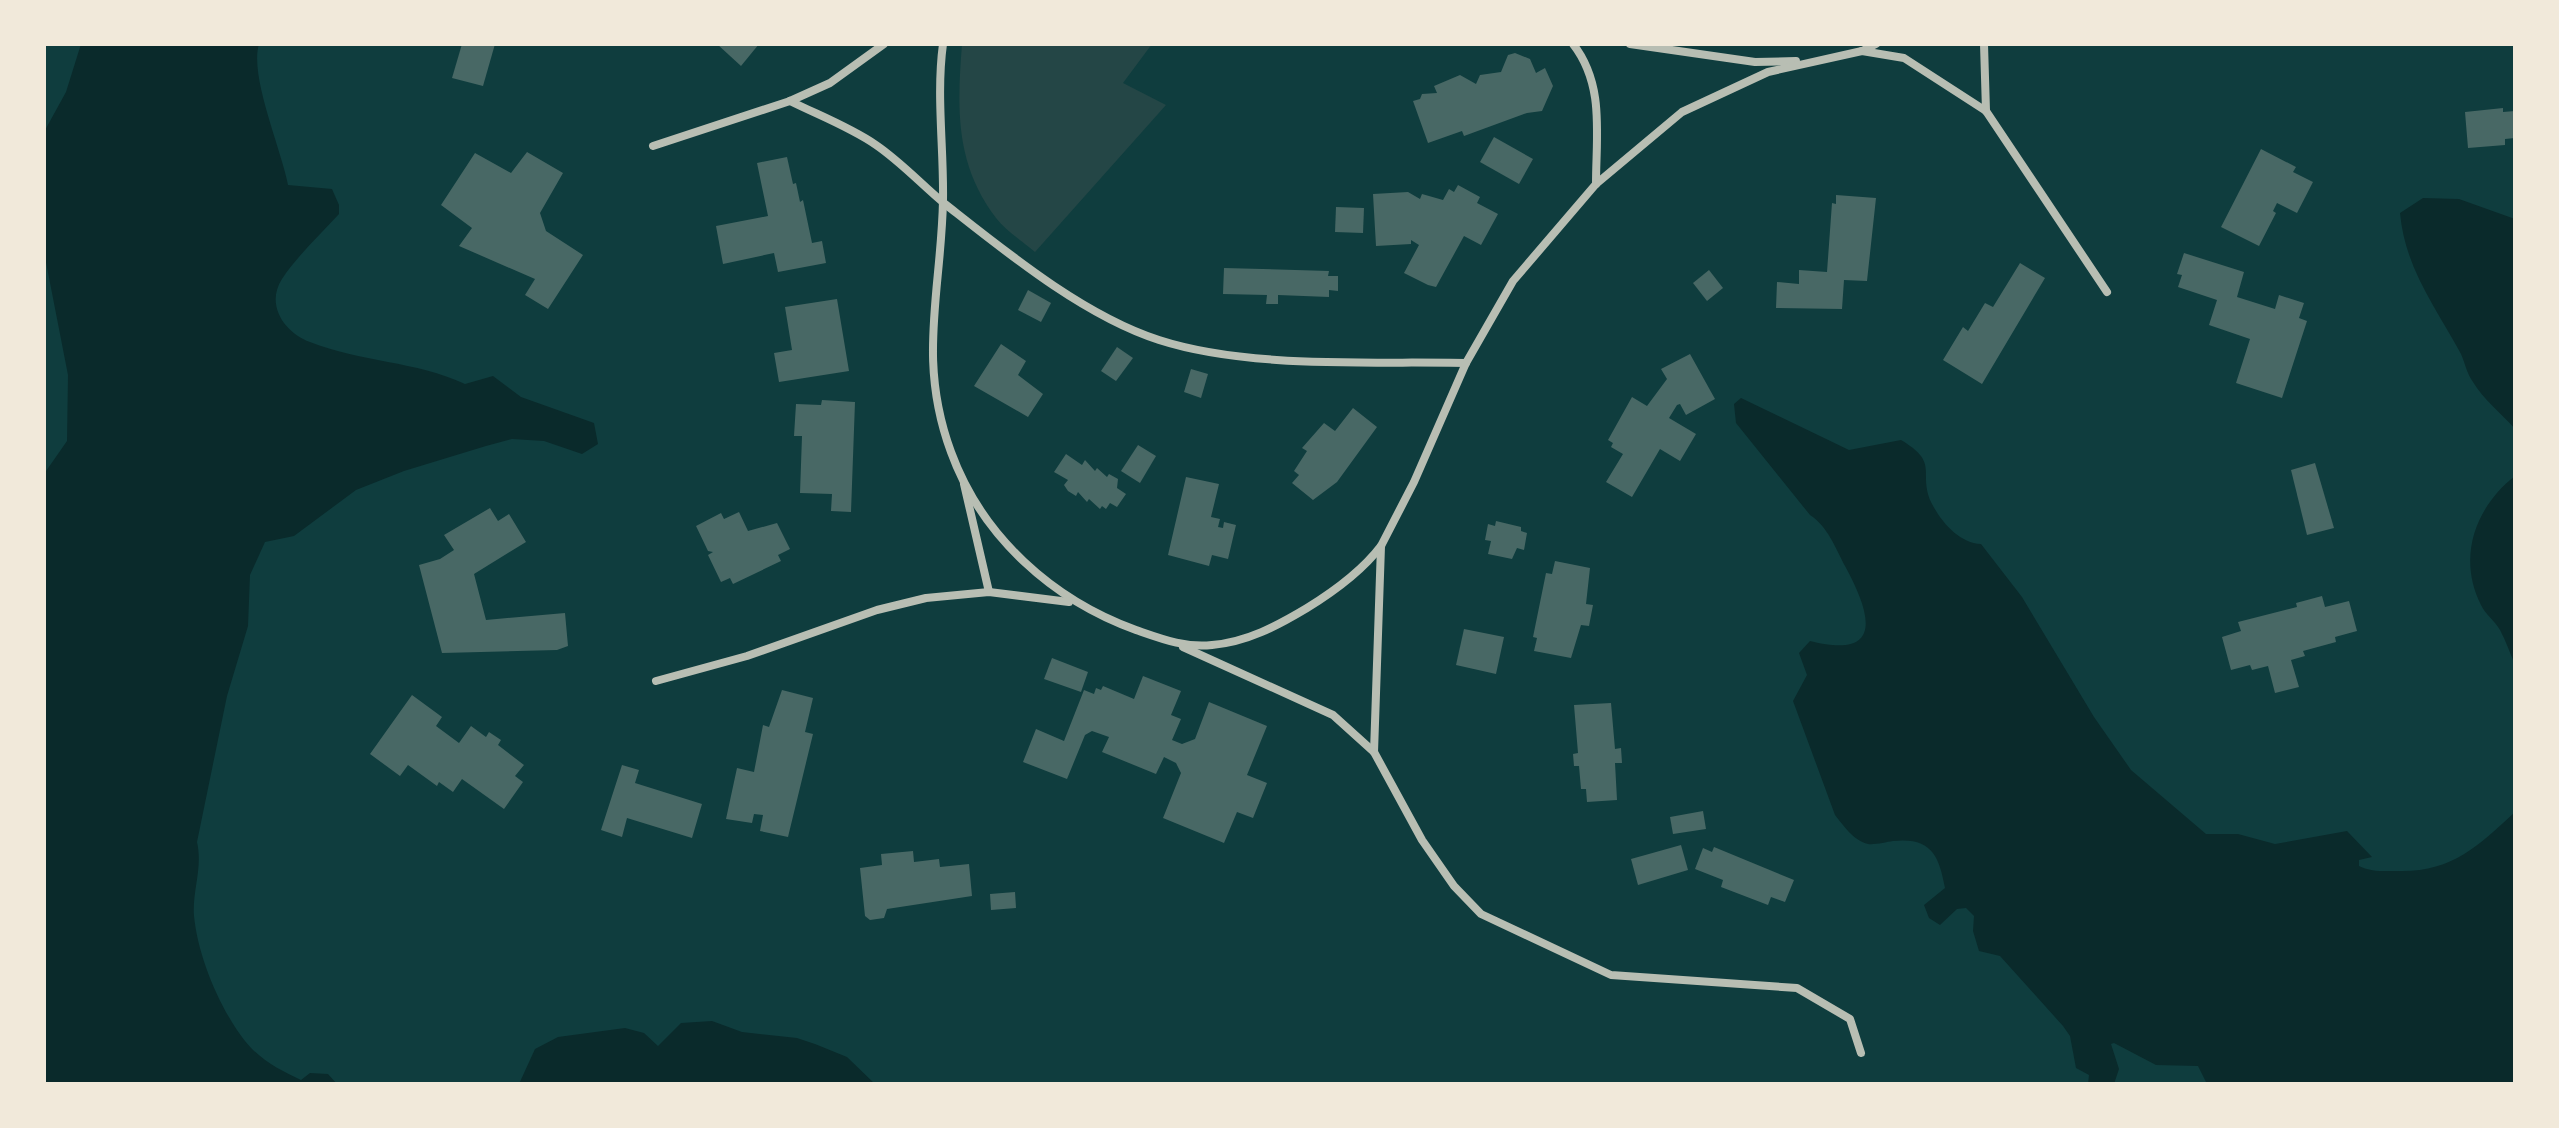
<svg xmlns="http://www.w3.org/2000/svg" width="2559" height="1128" font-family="'PT Sans Narrow',sans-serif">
<rect width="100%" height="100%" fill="#0f3d3e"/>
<path fill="#244646" d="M962,44H1152L1123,83L1166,105L1035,252C1022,241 1006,231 996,218C955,164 957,109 962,44Z"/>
<g fill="#0a2a2b">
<path d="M81,44H259C249,76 282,151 288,185L332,189L339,205V214C320,235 297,256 282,279C265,305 285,333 310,342C360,362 416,361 465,384L493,376L521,397L594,423L598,444L582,454L544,441L512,439L486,446L404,471L356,490L294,536L265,542L250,575L248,626L227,696L197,842C203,868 192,891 194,916C198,957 220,1009 245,1041C259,1059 281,1071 301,1080L310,1073L328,1074L337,1084H44V474L67,441L68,375L44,252V132L66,92Z"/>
<path d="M2423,198L2459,199L2515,219V429C2502,414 2483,399 2473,382C2467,374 2465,363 2461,354C2435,306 2405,268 2400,213Z"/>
<path d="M1741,398L1849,450L1901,440C1940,463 1918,472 1931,502C1941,522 1959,543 1981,544L2022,597L2094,717L2131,770L2206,834H2238L2275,844L2347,831L2372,857L2359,860V866C2371,872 2383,871 2396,871C2451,873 2477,847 2515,812V1084H2207L2198,1066L2156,1065L2114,1043L2111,1044L2119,1069L2114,1084H2088L2089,1075L2076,1068L2070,1036L2063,1026L2000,956L1979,951L1973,931L1974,916L1966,908L1957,909L1940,925L1929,918L1924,905L1945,888C1939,855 1931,837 1893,841C1886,842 1875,845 1868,844C1854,841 1843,825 1835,815L1793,701L1807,675L1799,653L1810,641C1886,660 1870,612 1845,566C1835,547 1828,527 1810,515L1736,423L1734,404Z"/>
<path d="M2515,476V665C2510,653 2506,641 2500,630C2495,621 2485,614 2481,605C2457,558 2475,507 2515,476Z"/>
<polygon points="712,1021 742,1032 797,1038 815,1044 847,1057 875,1084 519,1084 535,1049 558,1037 625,1028 644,1033 658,1046 681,1023"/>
</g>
<g fill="#486865">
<polygon points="462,44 495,44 483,86 452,78"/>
<polygon points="717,44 759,44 741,66"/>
<polygon points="1515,53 1530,59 1536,73 1545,68 1553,86 1542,111 1527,113 1464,136 1462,131 1428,143 1413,101 1420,99 1422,94 1437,93 1434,86 1460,75 1476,84 1480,75 1501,72 1508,55"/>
<polygon points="2503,108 2503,112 2515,111 2515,138 2505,139 2505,145 2468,148 2465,112"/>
<polygon points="1494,137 1533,159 1519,184 1480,162"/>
<polygon points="2261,149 2296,167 2293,172 2313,182 2297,213 2277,203 2273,211 2276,213 2259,246 2221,227"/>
<polygon points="527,152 563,173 540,213 546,231 583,255 548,309 525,295 535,279 459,246 472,228 441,205 475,153 511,173"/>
<polygon points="787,157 793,184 796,183 800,202 803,200 812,243 822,241 826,263 778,272 774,253 723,264 716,226 768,216 757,163"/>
<polygon points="1458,185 1480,197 1477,203 1498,214 1481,245 1464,236 1436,287 1428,285 1404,273 1419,245 1411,240 1411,244 1376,246 1373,194 1408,192 1420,199 1422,194 1443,200 1449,189 1454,192"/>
<polygon points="1836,195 1876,198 1867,281 1844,280 1842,309 1776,308 1777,282 1799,284 1799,270 1827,272 1832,203 1836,204"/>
<polygon points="1336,207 1364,208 1363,233 1335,232"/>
<polygon points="2184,253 2244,272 2237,297 2275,309 2279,295 2304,303 2299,318 2307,321 2282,398 2236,383 2250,339 2209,325 2217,300 2178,287 2182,275 2177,274"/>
<polygon points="2020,263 2045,278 1982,384 1943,360 1963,327 1968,331 1985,303 1993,307"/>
<polygon points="1224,268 1329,271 1328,276 1338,276 1338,291 1329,290 1329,297 1278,295 1278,304 1266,304 1267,295 1223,294"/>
<polygon points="1709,270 1723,288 1707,301 1693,283"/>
<polygon points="1028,290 1051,303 1041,322 1018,310"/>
<polygon points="837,299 849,371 779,382 774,353 792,350 785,307"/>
<polygon points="1001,344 1026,361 1018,375 1043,394 1028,417 974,386"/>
<polygon points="1117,347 1133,358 1116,381 1101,371"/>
<polygon points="1690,354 1715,399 1686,415 1680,404 1677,405 1669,418 1696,434 1680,461 1660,449 1632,497 1606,482 1623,454 1611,447 1613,443 1608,440 1632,397 1647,406 1667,379 1661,369"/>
<polygon points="1191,369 1208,374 1201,398 1184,392"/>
<polygon points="822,400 855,402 851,512 831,511 832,494 800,493 802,436 794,436 796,404 821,405"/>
<polygon points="1353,408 1377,427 1337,482 1313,500 1292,483 1299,475 1294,471 1307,451 1302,448 1324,423 1335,431"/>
<polygon points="1138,445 1156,456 1140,483 1121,471"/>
<polygon points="1066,454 1082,465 1085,460 1095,471 1097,468 1107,477 1109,474 1118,479 1117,488 1126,494 1117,507 1110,503 1106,509 1102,506 1100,509 1089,499 1087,502 1078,492 1076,496 1068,491 1064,485 1068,480 1054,472"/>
<polygon points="2315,463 2334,528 2307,535 2291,470"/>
<polygon points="1186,477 1219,484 1211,517 1220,519 1218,527 1223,528 1224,522 1236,525 1228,559 1212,555 1209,566 1168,555"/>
<polygon points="490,508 498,521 509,514 526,542 474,574 486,620 565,613 568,646 557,650 442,653 419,565 440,559 454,550 444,535"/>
<polygon points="739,512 748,531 777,523 790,549 778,555 781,561 733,584 730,578 721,582 708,555 713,552 708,551 696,526 721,513 724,519"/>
<polygon points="1496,521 1521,527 1521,531 1527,533 1524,550 1517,548 1512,559 1488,554 1491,541 1485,540 1488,524 1495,526"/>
<polygon points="1555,561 1590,568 1586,604 1593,605 1589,626 1581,625 1571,658 1534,651 1537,638 1533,637 1546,573 1552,574"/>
<polygon points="2322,596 2325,607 2349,601 2357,631 2335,637 2336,642 2303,651 2305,656 2291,660 2299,687 2275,693 2268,666 2252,670 2250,665 2231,670 2222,637 2241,631 2238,622 2297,607 2296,603"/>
<polygon points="1464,629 1504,637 1496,674 1456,665"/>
<polygon points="1052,658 1088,672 1081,692 1044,679"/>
<polygon points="1143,676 1181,691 1171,715 1181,719 1172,740 1182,744 1195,739 1209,702 1267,726 1247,775 1267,783 1253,818 1237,812 1224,843 1163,818 1181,773 1176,763 1164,757 1156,774 1102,752 1109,737 1092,731 1085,735 1067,779 1023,762 1036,729 1064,741 1084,690 1094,694 1096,688 1101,690 1103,686 1134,699"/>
<polygon points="782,690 813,698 805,732 813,734 788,837 760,831 763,815 754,814 752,823 726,819 737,768 754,772 763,725 769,727"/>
<polygon points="412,695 442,717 436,726 459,743 471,726 486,737 489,732 501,740 498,745 524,765 515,776 523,782 504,809 462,779 453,792 439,782 437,786 408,765 400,776 370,754"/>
<polygon points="1611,703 1615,749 1621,748 1622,763 1615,763 1617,800 1587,802 1586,789 1581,789 1579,766 1574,766 1573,754 1578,753 1574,705"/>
<polygon points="622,765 639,770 635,783 702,804 692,838 627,818 622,837 601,830"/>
<polygon points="1703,811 1706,829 1673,834 1670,817"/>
<polygon points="1681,845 1688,870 1638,885 1631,859"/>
<polygon points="1714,847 1794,880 1785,902 1771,897 1768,905 1721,887 1723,880 1695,869 1703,848 1712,852"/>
<polygon points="913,851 914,862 939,859 940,867 969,864 972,896 887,909 884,918 870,920 865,916 860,868 882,865 881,854"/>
<polygon points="1015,892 1016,908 991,910 990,894"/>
</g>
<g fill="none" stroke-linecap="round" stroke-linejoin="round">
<g stroke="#b8beb3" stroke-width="8">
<path d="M943,44C936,95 944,149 943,201C941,293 917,360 951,452C982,537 1053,600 1136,630C1162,639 1185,648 1212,645C1247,642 1277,626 1307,608C1333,592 1362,571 1381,546"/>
<path d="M1573,44C1605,85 1596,135 1596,184"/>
<polyline points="1630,44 1755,62 1796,61"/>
<polyline points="1984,44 1986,111"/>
<polyline points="1862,51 1904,58 1986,111 2107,292"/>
<path d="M790,101C818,115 850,127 876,145C901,162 922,185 945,204C1006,252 1084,316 1159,340C1249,369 1371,361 1466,363"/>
<polyline points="653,146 790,101 830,83 884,44"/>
<polyline points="964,484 989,592"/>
<polyline points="1183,647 1333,715 1374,752 1422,840 1454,886 1481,914 1611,975 1797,988 1850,1019 1861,1053"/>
<polyline points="656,681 747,656 877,610 926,598 989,592 1069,602"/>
<polyline points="1374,752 1381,546 1414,482 1466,363 1513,281 1596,184 1682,112 1768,72 1862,51 1876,44"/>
</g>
</g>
<rect width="2559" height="1128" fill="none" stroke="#f1e9da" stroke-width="92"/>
</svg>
